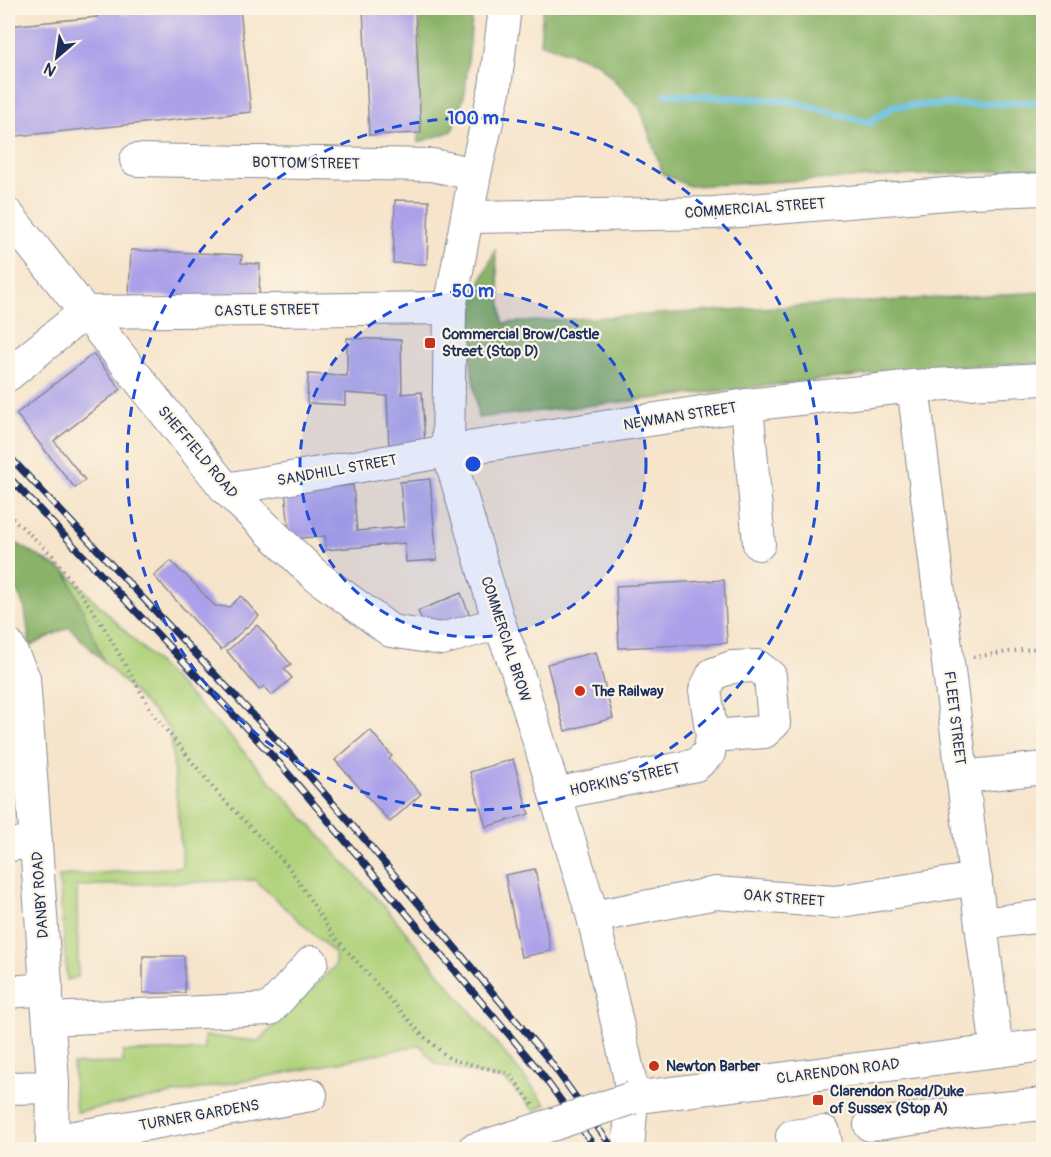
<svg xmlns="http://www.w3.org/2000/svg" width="1051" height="1157" font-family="Pangolin,sans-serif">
<rect width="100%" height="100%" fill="#fcf5e5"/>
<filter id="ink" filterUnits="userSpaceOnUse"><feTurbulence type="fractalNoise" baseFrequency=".0167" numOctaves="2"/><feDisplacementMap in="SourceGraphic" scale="12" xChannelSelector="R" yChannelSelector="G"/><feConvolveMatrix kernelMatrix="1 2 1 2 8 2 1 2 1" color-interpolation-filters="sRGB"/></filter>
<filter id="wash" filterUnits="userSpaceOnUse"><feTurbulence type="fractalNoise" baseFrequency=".008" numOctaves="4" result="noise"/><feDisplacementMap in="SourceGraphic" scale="24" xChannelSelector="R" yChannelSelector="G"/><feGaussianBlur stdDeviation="1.35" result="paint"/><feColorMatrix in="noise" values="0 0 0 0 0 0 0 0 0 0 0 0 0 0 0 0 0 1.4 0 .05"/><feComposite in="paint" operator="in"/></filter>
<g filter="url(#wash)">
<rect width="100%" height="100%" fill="#f6e4cb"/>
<polygon fill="#aed179" stroke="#64806c" stroke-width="1.5" points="67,573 223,729 391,914 546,1104 535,1111 505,1080 436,1064 420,1045 307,1069 76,1112 73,1064 123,1063 123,1052 204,1050 204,1036 259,1041 335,966 335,954 255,880 77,886 78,977 67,980 59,876 183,867 170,729 104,662"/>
<g fill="#8ab369" stroke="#527164" stroke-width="1.5">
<polygon points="420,8 473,8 465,93 452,131 418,143"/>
<polygon points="543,8 1043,8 1043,169 689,186 663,174 640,108 598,63 540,43"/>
<polygon points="495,250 503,323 1043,292 1043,363 909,370 478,418 469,346 472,301"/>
<polygon points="8,535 16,543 67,573 104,662 69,627 30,646 25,609 8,569"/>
</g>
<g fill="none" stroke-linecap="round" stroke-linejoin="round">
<polyline stroke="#69c1e6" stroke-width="7" points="666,94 790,101 869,123 894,106 1044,102"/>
</g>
<g id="blocks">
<g fill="#aba0e9">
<polygon points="96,8 120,8 121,15 166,10 166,8 240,8 251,112 8,137 8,26 97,17"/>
<polygon points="363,8 415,8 421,133 369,135"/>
<polygon points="395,200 429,201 427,264 393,263"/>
<polygon points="131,250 242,255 241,263 260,264 259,301 129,295"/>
<polygon points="347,338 401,340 402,394 422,392 425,447 389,450 387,396 345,393 345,405 307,403 308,374 347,376"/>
<polygon points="93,354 121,389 54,441 85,480 75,488 16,414"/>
<polygon points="430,479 437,560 406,562 405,543 326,550 325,536 290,539 285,491 353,485 357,531 404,527 400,482"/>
<polygon points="171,561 183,574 184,573 215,606 229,607 241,596 259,616 221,650 154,576"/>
<polygon points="724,580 727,643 619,648 616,586"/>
<polygon points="461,593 470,616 426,630 418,611"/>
<polygon points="257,625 291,664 284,669 292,678 272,695 264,686 259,690 227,651"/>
<polygon points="596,652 613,718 565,731 547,664"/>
<polygon points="370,730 392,756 389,759 421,794 390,822 335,760"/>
<polygon points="513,759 529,814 486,827 470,772"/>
<polygon points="535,869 551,951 521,957 505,875"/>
<polygon points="143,956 184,956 185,993 143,993"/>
<polygon points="245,1143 246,1150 215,1150 215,1148"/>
</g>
</g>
</g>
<g filter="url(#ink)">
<use href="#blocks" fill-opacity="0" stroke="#888a94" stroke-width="1.5"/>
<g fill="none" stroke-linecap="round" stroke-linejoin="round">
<g stroke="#888a94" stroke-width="34">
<g id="minor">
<polyline points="505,8 495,87 475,174 450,308 448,451 499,623 516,667 593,917 629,1075 632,1098 628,1150"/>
<polyline points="136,160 432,165 475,174"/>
<polyline points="8,215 226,489 315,575 391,631 442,639 499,623"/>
<polyline points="467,217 714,213 971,192 1044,189"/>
<polyline points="8,375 85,312 450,308"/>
<polyline points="913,386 997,1051"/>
<polyline points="747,405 759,544"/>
<polyline points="226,489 448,451 747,405 913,386 1044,379"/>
<polyline points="8,645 24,678 53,1082 52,1150"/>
<polyline points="963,777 1044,768"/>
<polyline points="555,794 696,765 709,753 712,736 705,690 713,674 732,667 757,666 770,676 774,723 764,732 712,736"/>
<polyline points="8,845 36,842"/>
<polyline points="593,917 716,893 835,902 976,879"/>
<polyline points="981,924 1044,916"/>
<polyline points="8,992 47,989"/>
<polyline points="49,1019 270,1009 312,962"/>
<polyline points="8,1088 53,1087"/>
<polyline points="632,1098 1044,1045"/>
<polyline points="870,1125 971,1111 1044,1104"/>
<polyline points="792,1136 824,1132 827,1150"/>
<polyline points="52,1141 311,1095"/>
<polyline points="473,1150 554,1124"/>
</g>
</g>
<g stroke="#888a94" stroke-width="4" stroke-dasharray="1.5 4.5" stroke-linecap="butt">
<polyline points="8,514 52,555 99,619 154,715 221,797 288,866 333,935 422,1035 450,1059 510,1074 533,1105"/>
<polyline points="973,657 1044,647"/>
</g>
<use href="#minor" stroke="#fff" stroke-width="32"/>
<g stroke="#1b2f5e" stroke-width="7">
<g id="rail">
<polyline points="8,455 291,755 366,841 549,1060 614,1150"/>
<polyline points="8,476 281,765 538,1069 597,1150"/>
</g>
</g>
<use href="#rail" stroke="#fcf5e5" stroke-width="4.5" stroke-dasharray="14" stroke-linecap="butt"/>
<g stroke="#888a94" stroke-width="34" stroke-linecap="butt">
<polyline id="minor-bridge" points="554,1124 632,1098"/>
</g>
<use href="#minor-bridge" stroke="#fff" stroke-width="32"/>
</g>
</g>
<circle cx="473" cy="464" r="173" fill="#1d4ed8" fill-opacity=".12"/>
<g fill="none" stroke="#1d4ed8" stroke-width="3" stroke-dasharray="10 8">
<circle cx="473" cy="464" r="173"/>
<circle cx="473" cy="464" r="346"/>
</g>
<g fill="#c8321e" stroke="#fcf5e5" stroke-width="2">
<rect x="424" y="337" width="12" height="12" rx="3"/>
<circle cx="580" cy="691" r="6"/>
<circle cx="654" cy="1066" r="6"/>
<rect x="812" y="1094" width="12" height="12" rx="3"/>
</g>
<g text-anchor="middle" stroke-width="4.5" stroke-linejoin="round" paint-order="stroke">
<g font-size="15" fill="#1b2f5e" stroke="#fcf5e5">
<text transform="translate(306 163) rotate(1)" y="5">BOTTOM STREET</text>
<text transform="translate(755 208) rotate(-4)" y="5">COMMERCIAL STREET</text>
<text transform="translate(267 310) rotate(-1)" y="5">CASTLE STREET</text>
<text transform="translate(680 416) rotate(-9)" y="5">NEWMAN STREET</text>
<text transform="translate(198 452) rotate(50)" y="5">SHEFFIELD ROAD</text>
<text transform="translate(337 470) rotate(-10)" y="5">SANDHILL STREET</text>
<text transform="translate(506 639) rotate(72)" y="5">COMMERCIAL BROW</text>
<text transform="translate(955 718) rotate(83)" y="5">FLEET STREET</text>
<text transform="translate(625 779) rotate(-12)" y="5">HOPKINS STREET</text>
<text transform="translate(40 895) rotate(-94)" y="5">DANBY ROAD</text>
<text transform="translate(784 898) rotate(5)" y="5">OAK STREET</text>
<text transform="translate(838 1071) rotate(-7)" y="5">CLARENDON ROAD</text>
<text transform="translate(199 1115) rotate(-10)" y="5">TURNER GARDENS</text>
</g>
<g font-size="15" font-weight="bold" fill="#1b2f5e" stroke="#fcf5e5" text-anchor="start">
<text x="442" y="339">Commercial Brow/Castle<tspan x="442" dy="17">Street (Stop D)</tspan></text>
<text x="592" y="696">The Railway</text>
<text x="666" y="1071">Newton Barber</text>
<text x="830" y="1096">Clarendon Road/Duke<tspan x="830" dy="17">of Sussex (Stop A)</tspan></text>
</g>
</g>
<circle cx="473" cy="464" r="9" fill="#1d4ed8" stroke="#fcf5e5" stroke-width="3"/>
<g font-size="18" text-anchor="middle" font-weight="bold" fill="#1d4ed8" stroke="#fcf5e5" stroke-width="4.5" stroke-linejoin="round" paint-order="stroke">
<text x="473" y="124">100 m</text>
<text x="473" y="297">50 m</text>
</g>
<rect width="1051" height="1157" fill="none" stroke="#fcf5e5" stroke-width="30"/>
<g transform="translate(57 57) rotate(209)" stroke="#fcf5e5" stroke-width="4.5" paint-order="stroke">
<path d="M0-4.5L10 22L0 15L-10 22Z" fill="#1b2f5e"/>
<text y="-9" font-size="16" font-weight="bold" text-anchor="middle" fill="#1b2f5e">N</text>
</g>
</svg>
